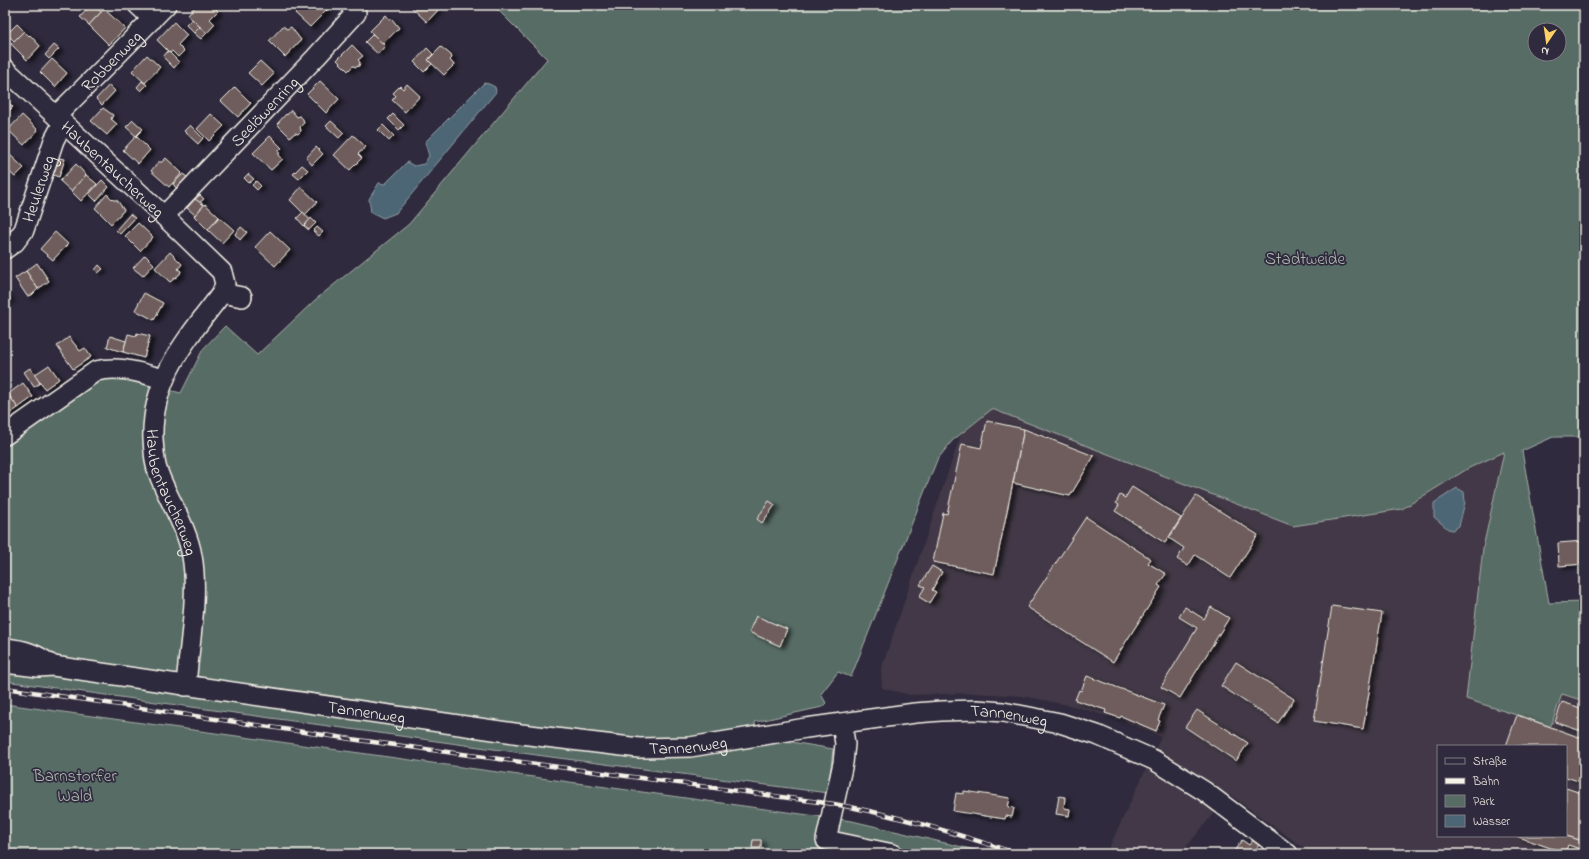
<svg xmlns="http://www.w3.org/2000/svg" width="1589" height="859" font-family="'Indie Flower',sans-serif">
<defs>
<filter id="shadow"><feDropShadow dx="4.5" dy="2.5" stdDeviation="2" flood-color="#0009"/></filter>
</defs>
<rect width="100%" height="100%" fill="#2f2a3d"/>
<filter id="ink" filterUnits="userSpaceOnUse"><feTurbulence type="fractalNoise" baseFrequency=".025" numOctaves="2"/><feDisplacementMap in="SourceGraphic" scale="8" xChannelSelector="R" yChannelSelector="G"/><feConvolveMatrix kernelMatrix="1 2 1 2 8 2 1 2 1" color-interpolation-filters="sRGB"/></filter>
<g filter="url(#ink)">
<path fill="#423946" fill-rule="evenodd" d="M992,409L1293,526L1402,509L1469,468L1504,451L1483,548L1551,725L1562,694L1584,701V854H1312L1229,794L1181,854H1106L1161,737L1124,721L1073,706L1022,696L974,693L910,695L882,688L881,670L961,434ZM1438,746H1566V836H1438Z"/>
<g fill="#586c66" stroke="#a6aea7" fill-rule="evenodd">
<path d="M493,5H1584V437H1553L1522,451L1549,603L1584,602V701L1562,694L1551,726L1466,699L1483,548L1504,452L1469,468L1402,509L1293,526L992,409L952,441L937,460L851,677L838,672L821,694L826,703L822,707L755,722L756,736L833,749L828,793L551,757L5,681V448L107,375L181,393L203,349L225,326L257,355L315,300L409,224L547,59ZM1535,30H1559V54H1535Z"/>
<polygon points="5,704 852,821 992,854 5,854"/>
</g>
<g fill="#4d6676" stroke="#909ea4">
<polygon points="484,83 489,84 495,87 496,92 396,213 383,218 371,212 369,199 379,183 385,184 407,162 414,166 424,164 429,156 425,142"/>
<polygon points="1457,488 1464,492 1465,502 1459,526 1453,530 1448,529 1434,517 1434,503"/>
</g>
<g fill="#6e5d5b" stroke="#f4f1e8" filter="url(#shadow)">
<polygon points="91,5 94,5 101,12 89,25 80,17"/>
<polygon points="197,5 212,5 218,11 210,19 215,24 207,33 187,15"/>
<polygon points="303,5 326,5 329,8 310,27 295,13"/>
<polygon points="409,5 435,5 439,9 427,22"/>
<polygon points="104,9 125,28 109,45 89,25"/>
<polygon points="386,15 389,19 392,19 399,28 383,44 370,31"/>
<polygon points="192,19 200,27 194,33 186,25"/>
<polygon points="174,22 187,35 178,45 184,51 178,57 172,51 170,53 157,40"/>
<polygon points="17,24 24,31 14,41 7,34"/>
<polygon points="283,26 287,29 291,27 301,40 285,57 269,41"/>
<polygon points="200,27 207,33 201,39 194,33"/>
<polygon points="24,31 29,36 30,35 40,46 27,60 11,44"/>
<polygon points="373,34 385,46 378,54 365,42"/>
<polygon points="54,45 59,49 49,59 45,55"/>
<polygon points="352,45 363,56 358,60 360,62 359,66 356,67 353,66 348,71 337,60"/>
<polygon points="441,47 451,55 452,58 450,60 454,65 444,75 428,60"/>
<polygon points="427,48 433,54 428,60 432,64 424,72 414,62"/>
<polygon points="168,51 179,62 174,68 163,57"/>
<polygon points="147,55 160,67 145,83 132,71"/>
<polygon points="52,59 67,73 55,87 40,72"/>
<polygon points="260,61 274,74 262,86 248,73"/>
<polygon points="142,81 147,85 141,91 137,87"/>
<polygon points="320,81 339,99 326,113 307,94"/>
<polygon points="407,84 420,96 405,112 392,100 396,96 393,93 400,86 403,89"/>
<polygon points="109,85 115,91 102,105 96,99"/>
<polygon points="235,87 251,103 238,117 221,101"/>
<polygon points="5,99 13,107 5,115"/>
<polygon points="103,108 113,115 111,119 117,124 107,135 91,121"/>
<polygon points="291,110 297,117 300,116 303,119 304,123 300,127 301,131 298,134 295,133 290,137 277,124 286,114 287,115"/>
<polygon points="211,114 224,126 209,141 197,129"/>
<polygon points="393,114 404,125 399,130 388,119"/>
<polygon points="22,115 38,130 24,145 8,130"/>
<polygon points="133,120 143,129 136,136 126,127"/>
<polygon points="331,121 344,133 339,138 326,126"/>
<polygon points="190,125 203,138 198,144 184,131"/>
<polygon points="383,125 394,136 389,141 378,130"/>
<polygon points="353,135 366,147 358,154 362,158 350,170 334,155"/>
<polygon points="136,136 150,150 138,164 123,150"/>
<polygon points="270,136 282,148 279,150 279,155 283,159 271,170 253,153"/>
<polygon points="316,147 323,154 312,165 306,158"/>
<polygon points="10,155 24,168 15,177 5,168 5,161"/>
<polygon points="58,158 65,159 59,177 53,175"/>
<polygon points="166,158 182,173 169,187 151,171 158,162 162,162"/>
<polygon points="76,164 86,175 71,191 60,181"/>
<polygon points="302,165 308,170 299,179 293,174"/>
<polygon points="183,174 188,178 177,189 173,184"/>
<polygon points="248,174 254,179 249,183 244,178"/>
<polygon points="86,175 97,184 81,201 71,191"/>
<polygon points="102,180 109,187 96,201 89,194"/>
<polygon points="256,181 261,186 257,190 252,185"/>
<polygon points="301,187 317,202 305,215 290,200"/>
<polygon points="107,194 113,200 117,200 124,210 111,224 95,208"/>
<polygon points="200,195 204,199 199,203 195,199"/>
<polygon points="195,199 204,205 195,215 187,208"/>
<polygon points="205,204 219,217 208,230 194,216"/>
<polygon points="303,212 310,220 304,226 297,218"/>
<polygon points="130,214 135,218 120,234 116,230"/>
<polygon points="219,217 234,230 222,243 208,230"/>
<polygon points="311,218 316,223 309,230 304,226"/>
<polygon points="138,223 153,237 140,251 125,236"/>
<polygon points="241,227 247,232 240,240 235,234"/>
<polygon points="317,227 323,232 319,236 313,231"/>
<polygon points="270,231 290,250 275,266 255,247"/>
<polygon points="55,232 68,244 53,260 40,249"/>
<polygon points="170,252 182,264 178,269 181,271 180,274 170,282 155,268"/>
<polygon points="145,255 154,264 143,276 133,268"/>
<polygon points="37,263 49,281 38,289 26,271"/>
<polygon points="99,265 103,269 98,273 95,270"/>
<polygon points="26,271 38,289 32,295 27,296 15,278"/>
<polygon points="5,290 10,299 5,302"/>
<polygon points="144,293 163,303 154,320 135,310"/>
<polygon points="137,333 150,336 144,358 123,352 128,334 136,336"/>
<polygon points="110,336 126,341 123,352 107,347"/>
<polygon points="69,337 80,351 85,348 91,357 73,369 57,346"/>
<polygon points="49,365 59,379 45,389 34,375"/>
<polygon points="30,368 40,383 34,387 24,372"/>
<polygon points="23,383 33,397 18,408 8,394"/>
<polygon points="8,394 18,408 9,414 5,409 5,396"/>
<polygon points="987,421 1024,429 994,574 933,562 943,513 947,514 962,444 981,448"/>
<polygon points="1024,429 1094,456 1070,496 1013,483"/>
<polygon points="1132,487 1181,518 1165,543 1115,511 1119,505 1116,503 1120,495 1125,498"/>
<polygon points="1196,496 1258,535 1230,578 1195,555 1188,566 1177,559 1184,548 1169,538"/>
<polygon points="769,501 775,505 762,523 757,519"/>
<polygon points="1086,517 1151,559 1148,563 1166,574 1158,585 1161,587 1113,662 1027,607"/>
<polygon points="1584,541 1584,564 1559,566 1558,543"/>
<polygon points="932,566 942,572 932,590 936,592 929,603 919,597 925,587 920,585"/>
<polygon points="1332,606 1382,613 1363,729 1314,721"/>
<polygon points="1185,607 1204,619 1211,607 1229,618 1180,698 1161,687 1197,628 1179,617"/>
<polygon points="756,616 787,629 780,646 749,632"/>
<polygon points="1236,662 1294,699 1278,723 1221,686"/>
<polygon points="1087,676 1164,705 1158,720 1160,721 1156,731 1121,716 1120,718 1105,713 1106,710 1075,700 1079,690 1081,691"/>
<polygon points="1562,702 1584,709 1584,732 1555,722"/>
<polygon points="1197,710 1248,743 1236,761 1185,727"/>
<polygon points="1517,715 1584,739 1584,783 1566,777 1566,746 1506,746"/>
<polygon points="1566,788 1584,794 1583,801 1584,802 1584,838 1583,841 1566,836"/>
<polygon points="964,791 1010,798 1008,807 1014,808 1012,817 1006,816 1005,819 953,811 956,793 964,794"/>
<polygon points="1059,796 1065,797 1064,808 1070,809 1069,816 1056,814"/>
<polygon points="1516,836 1566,836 1583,841 1580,849 1568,845 1565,853"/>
<polygon points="1254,839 1260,844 1254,851 1258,854 1232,854 1242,840 1249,845"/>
<polygon points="753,840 761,840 761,848 752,848"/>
</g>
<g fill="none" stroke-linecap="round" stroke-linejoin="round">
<g stroke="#f4f1e8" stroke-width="22">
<g id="minor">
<polyline points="138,5 153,19"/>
<path id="s1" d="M5,69L164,216L222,272L225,284L222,293C188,338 151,378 153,439C154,450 154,463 158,472C168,500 187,526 192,556C199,595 189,645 186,686"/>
<path id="s2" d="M56,116L111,61L166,5"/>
<path id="s3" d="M164,216L316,57L356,13L350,5"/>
<path id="s4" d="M5,249L15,242L24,230L54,140L63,123"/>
<polyline points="222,293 242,297"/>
<path d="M5,435L96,371C120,365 140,373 164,379"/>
<path d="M5,648C24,650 35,653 50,664"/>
<path id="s5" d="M5,663L38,667L53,666L521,734L639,748L690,747L806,728L915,713L941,711L977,710L1003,712L1060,723L1097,735L1154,760L1204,791L1288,854"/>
<polyline points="842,723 845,744 843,763 826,840 893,854"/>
</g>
</g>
<use href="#minor" stroke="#2f2a3d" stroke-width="19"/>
<g stroke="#f4f1e8" stroke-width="4.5">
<path id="rail" d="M5,688L358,740L834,804C897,815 958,834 1018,854"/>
</g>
<use href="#rail" stroke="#2f2a3d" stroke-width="3" stroke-dasharray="9" stroke-linecap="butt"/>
</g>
</g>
<g text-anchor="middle" stroke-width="3.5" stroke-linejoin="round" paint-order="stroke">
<g font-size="17" fill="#f4f1e8" stroke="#2f2a3d">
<text dy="6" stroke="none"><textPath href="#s2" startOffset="78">Robbenweg</textPath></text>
<text dy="6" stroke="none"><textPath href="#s3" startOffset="145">Seelöwenring</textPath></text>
<text dy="6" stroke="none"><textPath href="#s1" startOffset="147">Haubentaucherweg</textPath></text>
<text dy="6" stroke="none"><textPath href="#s4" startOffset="71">Heulerweg</textPath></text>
<text dy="6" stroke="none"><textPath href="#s1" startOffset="541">Haubentaucherweg</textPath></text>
<text dy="6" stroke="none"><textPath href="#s5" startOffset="365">Tannenweg</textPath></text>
<text dy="6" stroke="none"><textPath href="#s5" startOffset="1013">Tannenweg</textPath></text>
<text dy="6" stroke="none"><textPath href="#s5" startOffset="689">Tannenweg</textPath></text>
</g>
<g font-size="17" fill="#aeb5ae" stroke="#2f2a3d">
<text x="1305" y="264">Stadtweide</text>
<text x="75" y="781">Barnstorfer<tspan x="75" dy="20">Wald</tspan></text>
</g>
</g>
<rect width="1589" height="859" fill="none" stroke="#2f2a3d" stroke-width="20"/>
<rect x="10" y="10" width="1569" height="839" fill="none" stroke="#f4f1e8" stroke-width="1.5" filter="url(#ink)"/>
<rect x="1437" y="745" width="130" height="92" fill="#2f2a3d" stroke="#7e7a81"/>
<rect x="1445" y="758" width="20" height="6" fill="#2f2a3d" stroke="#7e7a81"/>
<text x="1473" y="765" font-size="12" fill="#f4f1e8">Straße</text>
<rect x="1445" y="778" width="20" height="6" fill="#f4f1e8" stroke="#7e7a81"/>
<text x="1473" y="785" font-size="12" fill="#f4f1e8">Bahn</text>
<rect x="1445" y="795" width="20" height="12" fill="#586c66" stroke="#7e7a81"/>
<text x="1473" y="805" font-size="12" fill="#f4f1e8">Park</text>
<rect x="1445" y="815" width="20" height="12" fill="#4d6676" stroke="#7e7a81"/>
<text x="1473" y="825" font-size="12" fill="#f4f1e8">Wasser</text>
<g transform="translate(1547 42) rotate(193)"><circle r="19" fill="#2f2a3d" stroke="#7e7a81"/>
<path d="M0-3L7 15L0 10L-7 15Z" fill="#ffd166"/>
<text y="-6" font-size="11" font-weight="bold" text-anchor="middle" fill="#f4f1e8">N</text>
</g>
</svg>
